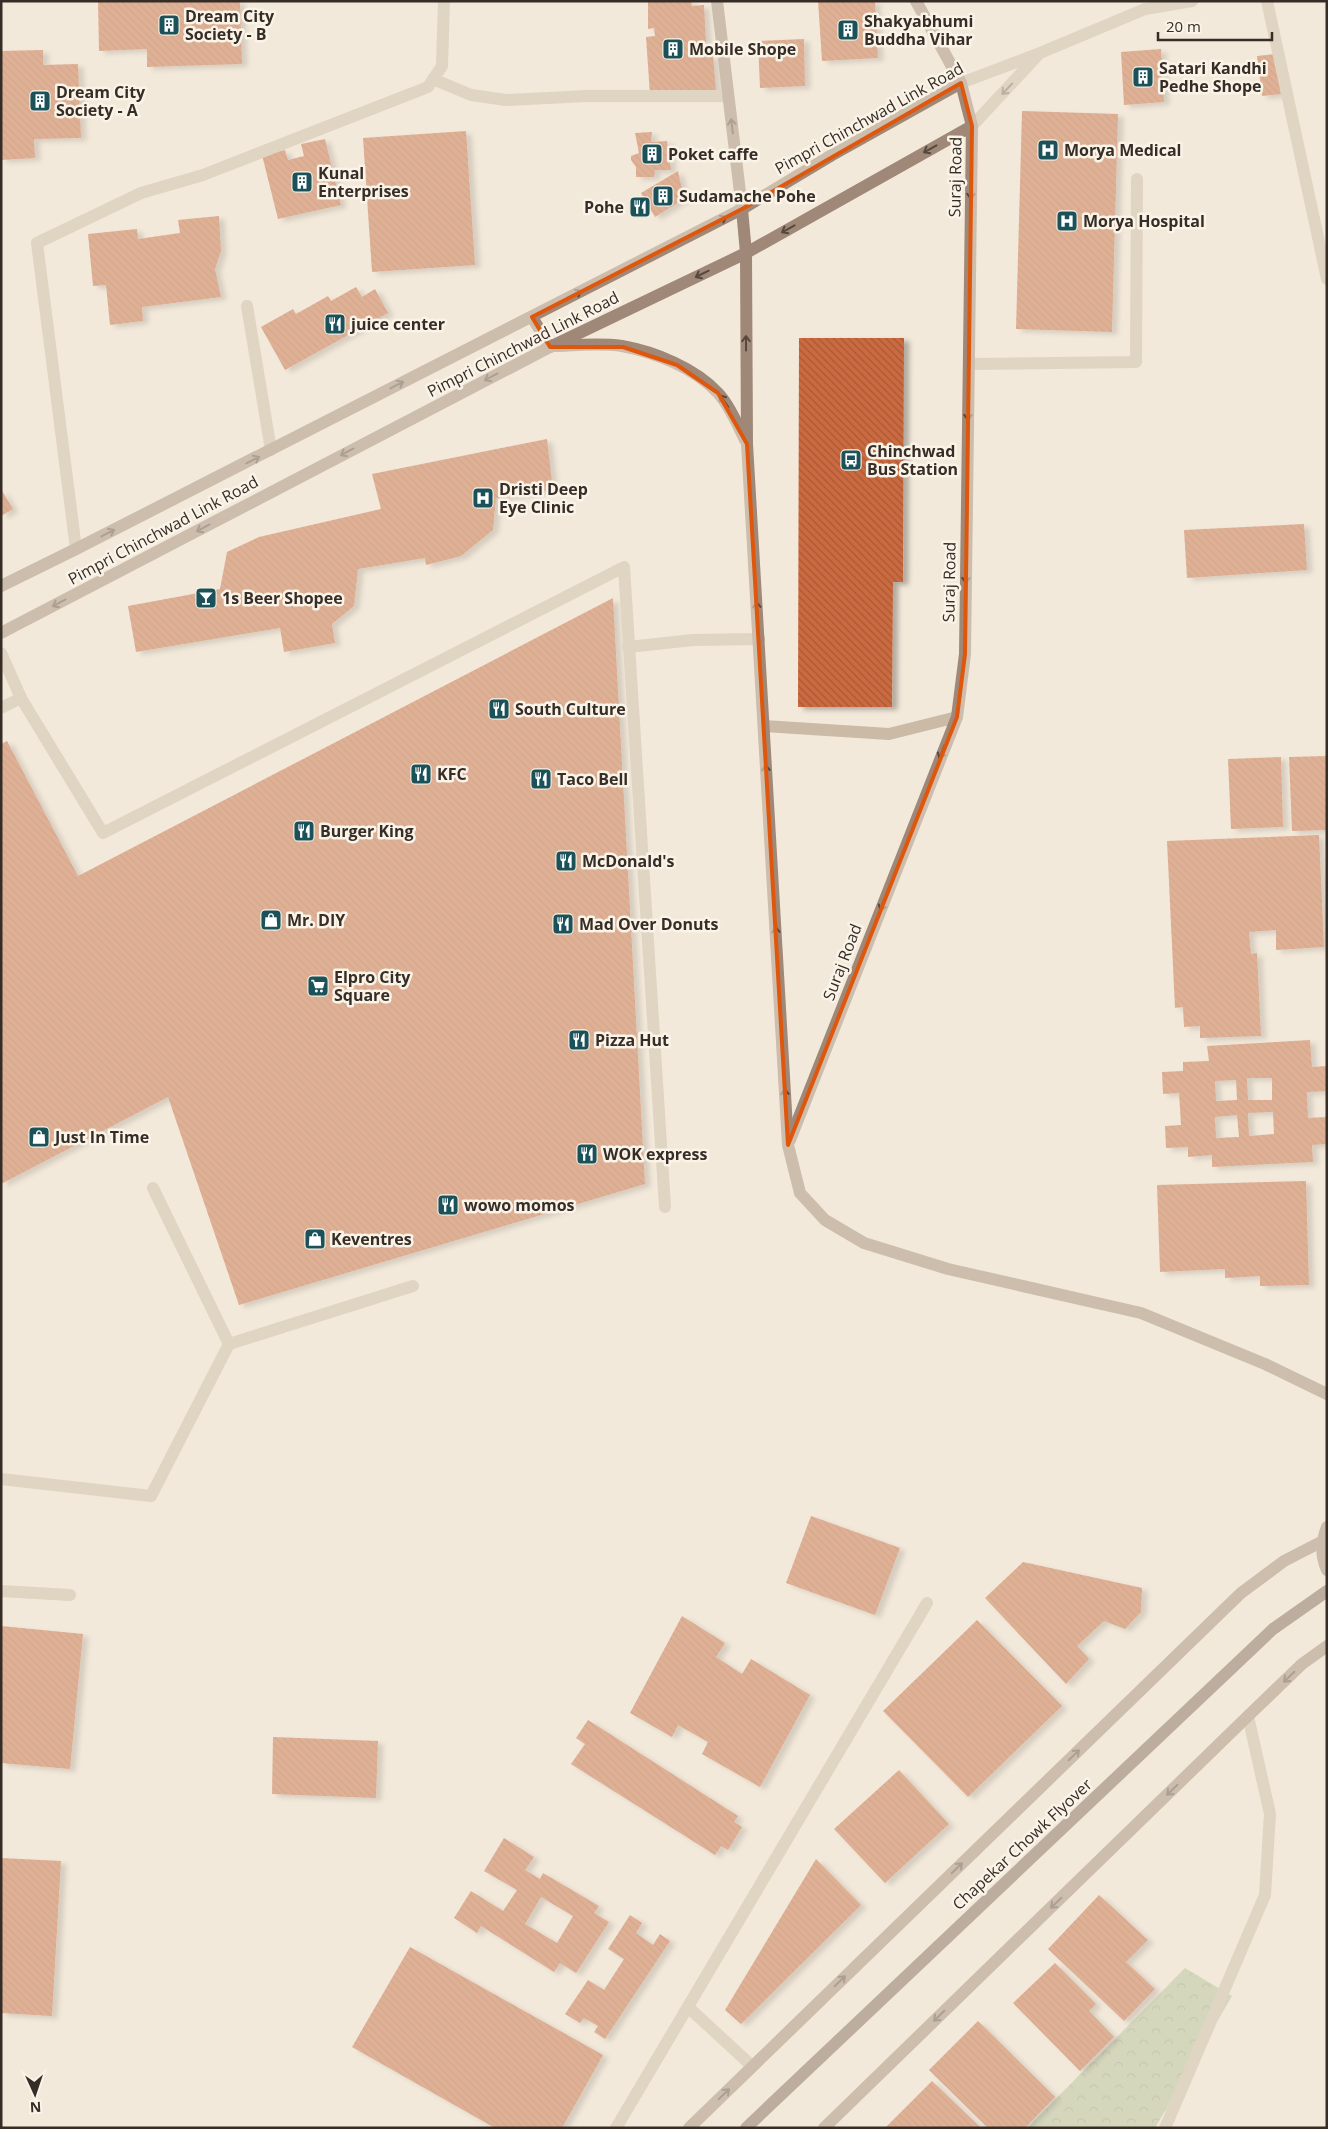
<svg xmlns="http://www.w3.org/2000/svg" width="1328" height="2129" font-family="'Open Sans',sans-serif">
<defs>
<pattern id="park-crowns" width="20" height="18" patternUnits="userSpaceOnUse" patternTransform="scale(1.25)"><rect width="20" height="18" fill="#b2c299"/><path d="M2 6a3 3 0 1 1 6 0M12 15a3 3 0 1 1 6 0" fill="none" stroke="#929e7d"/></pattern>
<pattern id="building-back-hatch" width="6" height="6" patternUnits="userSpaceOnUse" patternTransform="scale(1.25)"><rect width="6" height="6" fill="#cb6b40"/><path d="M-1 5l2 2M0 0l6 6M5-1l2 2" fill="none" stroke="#a65836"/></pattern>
<filter id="shadow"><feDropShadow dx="5.5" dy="3" stdDeviation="2.5" flood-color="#0004"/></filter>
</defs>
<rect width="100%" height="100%" fill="#f3e9da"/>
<polygon fill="url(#park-crowns)" points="1185,1968 1232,1996 1155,2128 1027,2128"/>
<g fill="url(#building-back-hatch)" fill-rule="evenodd" filter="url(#shadow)">
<polygon points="98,1 240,1 242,64 147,67 147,49 99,51"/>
<polygon points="648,1 691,1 692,6 704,5 706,42 698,42 700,56 713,55 716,90 650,95 646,37 655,36 654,28 648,29"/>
<polygon points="818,1 875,1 878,58 822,61"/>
<polygon points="804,39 805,86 760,88 758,41"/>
<polygon points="1161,49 1164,102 1124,105 1121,52"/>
<polygon points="43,50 43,65 78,64 81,138 34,139 35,158 1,160 1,51"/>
<polygon points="1276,54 1281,94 1262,96 1257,56"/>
<polygon points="1022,111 1118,114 1112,332 1016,329"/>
<polygon points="466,131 475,265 372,272 363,138"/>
<polygon points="652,132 651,142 667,141 671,170 655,170 654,177 636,177 636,167 631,160 631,156 639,153 635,133"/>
<polygon points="325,139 341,205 278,219 262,155 285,150 288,160 304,156 301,144"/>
<polygon points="678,171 684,199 655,217 641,193"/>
<polygon points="219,216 221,251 215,269 221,297 142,307 143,321 110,325 106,285 93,286 88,234 137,229 138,239 180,233 178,220"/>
<polygon points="356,287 362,297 375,289 388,313 285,370 261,327 293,309 296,314 328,296 331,301"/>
<polygon points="799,338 904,338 903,582 893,582 892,707 798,707"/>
<polygon points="547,439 553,490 496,498 493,530 461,556 426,565 425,558 358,569 354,606 332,624 335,643 284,652 280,628 136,652 128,606 220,589 227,552 259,537 381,509 372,474"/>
<polygon points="1,489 13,509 1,516"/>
<polygon points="1304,524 1307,570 1187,578 1184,530"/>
<polygon points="613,598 645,1184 239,1305 168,1097 1,1184 1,744 7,741 78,876"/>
<polygon points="1327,756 1327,830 1292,831 1289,757"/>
<polygon points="1281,757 1283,827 1231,829 1228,759"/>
<polygon points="1319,835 1324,947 1276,950 1276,930 1249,932 1251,954 1257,953 1261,1036 1200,1038 1200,1026 1184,1027 1183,1007 1175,1008 1167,841"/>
<path d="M1310,1040L1312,1067L1327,1066V1091L1307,1092L1308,1118L1327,1117V1144L1312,1145L1313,1162L1212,1167V1155L1188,1157V1147L1166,1148L1165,1126L1181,1125L1179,1093L1163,1094L1162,1072L1183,1071V1062L1209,1061L1207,1046ZM1247,1078H1272V1100H1248ZM1236,1080L1237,1100L1216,1101L1215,1081ZM1273,1112L1274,1134L1249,1136L1248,1113ZM1237,1115L1239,1137L1216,1138L1215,1117Z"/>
<polygon points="1306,1181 1309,1285 1260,1286 1260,1276 1225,1278 1225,1269 1160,1272 1157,1185"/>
<polygon points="811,1516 900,1548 875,1615 786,1583"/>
<polygon points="1023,1562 1142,1588 1141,1612 1125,1629 1104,1621 1077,1646 1089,1659 1066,1684 985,1598"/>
<polygon points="682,1616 725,1643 716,1657 742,1674 751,1659 810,1695 760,1787 702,1754 708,1742 678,1725 672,1737 630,1713"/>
<polygon points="977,1620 1062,1706 968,1797 883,1711"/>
<polygon points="1,1626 83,1634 70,1769 1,1763"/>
<polygon points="588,1720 738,1816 734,1822 742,1827 728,1850 721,1846 715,1855 571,1764 585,1744 576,1738"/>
<polygon points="273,1737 378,1741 376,1798 272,1794"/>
<polygon points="899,1770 949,1824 885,1883 834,1829"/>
<path d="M504,1838L534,1857L525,1870L540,1879L543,1873L599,1906L594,1913L609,1922L576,1973L560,1963L554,1972L481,1926L477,1933L454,1918L471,1891L503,1911L517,1890L484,1871ZM541,1897L573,1916L557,1943L525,1924Z"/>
<polygon points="1,1858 61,1861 52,2016 1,2013"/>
<polygon points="816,1859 861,1905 741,2024 725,2010"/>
<polygon points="1099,1895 1148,1940 1126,1962 1155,1989 1124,2021 1048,1949"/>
<polygon points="630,1915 642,1923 636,1933 653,1945 660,1934 670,1941 605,2039 594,2032 598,2026 584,2018 580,2023 565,2014 588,1980 604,1990 624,1959 608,1949"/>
<polygon points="410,1947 603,2055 562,2128 495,2128 352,2047"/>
<polygon points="1055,1963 1096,2004 1089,2011 1114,2037 1080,2071 1013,2003"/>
<polygon points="978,2021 1055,2097 1025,2128 988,2128 929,2070"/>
<polygon points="932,2081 981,2128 885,2128"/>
</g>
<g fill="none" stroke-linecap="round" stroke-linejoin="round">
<g stroke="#cbbaa6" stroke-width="12">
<polyline points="969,364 1136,362 1137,179"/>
<polyline points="628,647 693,640 759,639"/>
<polyline points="1,653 21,698 1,708"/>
<polyline points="21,698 103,833 624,567 665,1207"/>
<polyline points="764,726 889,734 957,717"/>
<polyline points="153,1188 229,1344"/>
<polyline points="1,1479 151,1496 229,1344 413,1286"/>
<polyline points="1,1591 70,1595"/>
</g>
<g stroke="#cbbaa6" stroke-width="12">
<polyline points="1267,1 1327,279"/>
<polyline points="433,79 471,95 506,100 587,96 728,96"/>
<polyline points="961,83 1040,53 1145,9 1192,1"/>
<polyline points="972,126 1038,55"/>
<polyline points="247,306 271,450"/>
<polyline points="76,549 37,243 141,193 203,175 428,87 442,66 444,1"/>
<polyline points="688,2007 752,2066"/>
<polyline points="616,2128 927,1603"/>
<polyline points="1165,2128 1265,1895 1270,1814 1248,1716"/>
</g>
<g stroke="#9f8877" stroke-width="12">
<polyline points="717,1 742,209 746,253 747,444 788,1145 800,1193 825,1220 864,1243 948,1269 1141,1313 1265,1364 1327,1394"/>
<polyline points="532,317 550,347"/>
<path d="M557,346C579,345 600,343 622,346C655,352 695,368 718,393C730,406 737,424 745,440"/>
<polyline points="1,586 76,549 742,209 832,155 961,83"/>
<polyline points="1,633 550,347 746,253 972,126"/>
<polyline points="790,1140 957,717 965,654 972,126 961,83 916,1"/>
<path d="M1327,1527C1321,1542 1320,1555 1327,1570"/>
<polyline points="689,2128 1241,1593 1284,1561 1321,1542"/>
<polyline points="824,2128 1248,1716 1302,1664 1327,1646"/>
</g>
<polyline stroke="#7a6557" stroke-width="12" points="746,2128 1273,1629 1327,1591"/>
</g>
<defs><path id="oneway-shaft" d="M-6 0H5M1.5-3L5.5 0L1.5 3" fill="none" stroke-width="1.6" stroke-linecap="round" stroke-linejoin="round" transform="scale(1.25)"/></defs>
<use stroke="#7a6c60" href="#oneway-shaft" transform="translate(1007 89) rotate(133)"/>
<g stroke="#56483f">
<use href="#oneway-shaft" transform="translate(732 126) rotate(-97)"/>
<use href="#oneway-shaft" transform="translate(930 149) rotate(151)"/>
<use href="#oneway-shaft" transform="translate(971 192) rotate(91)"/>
<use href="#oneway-shaft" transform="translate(720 220) rotate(-27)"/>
<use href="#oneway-shaft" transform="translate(788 229) rotate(151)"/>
<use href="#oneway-shaft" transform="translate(702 274) rotate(154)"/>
<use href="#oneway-shaft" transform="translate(575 294) rotate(-27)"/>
<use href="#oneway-shaft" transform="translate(746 343) rotate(-90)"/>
<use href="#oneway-shaft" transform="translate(491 377) rotate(152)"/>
<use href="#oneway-shaft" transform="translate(397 385) rotate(-27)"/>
<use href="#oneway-shaft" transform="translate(724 401) rotate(-125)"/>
<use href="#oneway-shaft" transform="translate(968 413) rotate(91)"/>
<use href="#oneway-shaft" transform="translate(347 452) rotate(152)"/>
<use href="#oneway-shaft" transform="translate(253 460) rotate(-27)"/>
<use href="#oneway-shaft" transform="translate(203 528) rotate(152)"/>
<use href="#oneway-shaft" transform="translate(108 533) rotate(-27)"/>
<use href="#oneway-shaft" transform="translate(966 576) rotate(91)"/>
<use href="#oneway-shaft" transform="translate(59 603) rotate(152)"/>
<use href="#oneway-shaft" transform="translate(757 609) rotate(-94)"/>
<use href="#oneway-shaft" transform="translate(942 752) rotate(111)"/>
<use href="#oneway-shaft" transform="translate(766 772) rotate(-93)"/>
<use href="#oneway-shaft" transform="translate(883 904) rotate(111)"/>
<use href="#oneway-shaft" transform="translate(776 934) rotate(-93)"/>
<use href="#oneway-shaft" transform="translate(785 1096) rotate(-93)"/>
<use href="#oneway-shaft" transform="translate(1289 1677) rotate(136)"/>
<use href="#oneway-shaft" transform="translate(1074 1755) rotate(-44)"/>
<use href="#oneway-shaft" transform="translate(1172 1790) rotate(136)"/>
<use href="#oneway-shaft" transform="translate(957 1868) rotate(-44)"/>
<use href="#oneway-shaft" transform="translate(1056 1903) rotate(136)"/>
<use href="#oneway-shaft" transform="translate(840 1981) rotate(-44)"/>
<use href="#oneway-shaft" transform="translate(939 2016) rotate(136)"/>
<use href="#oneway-shaft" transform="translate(724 2094) rotate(-44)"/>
</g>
<path d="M0 0H1328V2129H0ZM961,83L972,126L965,654L957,717L788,1145L747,444L718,393L677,365L623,347H550L532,317L742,209Z" fill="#f3e9da" fill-opacity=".55" fill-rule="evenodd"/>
<path fill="none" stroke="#df570d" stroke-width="4" stroke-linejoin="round" d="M961,83L972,126L965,654L957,717L788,1145L747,444L718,393L677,365L623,347H550L532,317L742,209Z"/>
<defs>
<g id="building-square" transform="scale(1.125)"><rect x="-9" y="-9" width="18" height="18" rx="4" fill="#1b525a" stroke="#faf3e7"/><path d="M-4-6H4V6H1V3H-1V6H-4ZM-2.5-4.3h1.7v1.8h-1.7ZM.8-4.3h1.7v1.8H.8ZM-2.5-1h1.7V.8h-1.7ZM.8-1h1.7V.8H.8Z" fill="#fff"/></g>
<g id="hospital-square" transform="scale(1.125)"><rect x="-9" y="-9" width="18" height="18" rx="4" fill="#1b525a" stroke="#faf3e7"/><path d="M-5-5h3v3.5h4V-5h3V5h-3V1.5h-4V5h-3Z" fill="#fff"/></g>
<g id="restaurant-square" transform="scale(1.125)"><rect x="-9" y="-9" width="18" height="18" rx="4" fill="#1b525a" stroke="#faf3e7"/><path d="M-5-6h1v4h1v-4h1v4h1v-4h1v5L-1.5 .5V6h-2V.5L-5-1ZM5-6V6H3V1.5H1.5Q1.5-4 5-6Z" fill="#fff"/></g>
<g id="bus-square" transform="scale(1.125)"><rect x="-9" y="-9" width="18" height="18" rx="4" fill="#1b525a" stroke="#faf3e7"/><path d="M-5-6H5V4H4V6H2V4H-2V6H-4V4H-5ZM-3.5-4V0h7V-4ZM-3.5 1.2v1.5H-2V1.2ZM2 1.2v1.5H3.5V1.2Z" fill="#fff"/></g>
<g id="bar-square" transform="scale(1.125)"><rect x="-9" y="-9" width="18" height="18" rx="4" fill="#1b525a" stroke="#faf3e7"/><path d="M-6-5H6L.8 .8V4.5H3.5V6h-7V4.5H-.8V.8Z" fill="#fff"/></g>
<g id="shop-square" transform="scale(1.125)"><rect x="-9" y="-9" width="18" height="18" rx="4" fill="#1b525a" stroke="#faf3e7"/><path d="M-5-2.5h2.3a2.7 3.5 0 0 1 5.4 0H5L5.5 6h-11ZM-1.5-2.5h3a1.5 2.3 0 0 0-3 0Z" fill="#fff"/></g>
<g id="supermarket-square" transform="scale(1.125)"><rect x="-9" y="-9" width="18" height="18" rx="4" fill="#1b525a" stroke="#faf3e7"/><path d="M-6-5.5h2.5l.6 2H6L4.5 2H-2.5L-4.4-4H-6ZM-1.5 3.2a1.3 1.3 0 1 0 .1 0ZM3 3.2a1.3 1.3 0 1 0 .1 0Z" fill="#fff"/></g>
</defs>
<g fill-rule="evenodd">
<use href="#building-square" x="169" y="25"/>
<use href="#building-square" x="848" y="30"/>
<use href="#building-square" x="673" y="49"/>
<use href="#building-square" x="1143" y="77"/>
<use href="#building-square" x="40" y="101"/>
<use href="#hospital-square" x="1048" y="150"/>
<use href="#building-square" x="652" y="154"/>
<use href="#building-square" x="302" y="182"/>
<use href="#building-square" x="663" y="196"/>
<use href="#restaurant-square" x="640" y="207"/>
<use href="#hospital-square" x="1067" y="221"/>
<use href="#restaurant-square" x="335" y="324"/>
<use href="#bus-square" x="851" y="460"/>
<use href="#hospital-square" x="483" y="498"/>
<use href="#bar-square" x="206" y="598"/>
<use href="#restaurant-square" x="499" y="709"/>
<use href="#restaurant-square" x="421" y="774"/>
<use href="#restaurant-square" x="541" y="779"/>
<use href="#restaurant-square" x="304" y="831"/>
<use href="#restaurant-square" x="566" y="861"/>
<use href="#shop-square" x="271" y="920"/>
<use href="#restaurant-square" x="563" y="924"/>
<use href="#supermarket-square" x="318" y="986"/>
<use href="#restaurant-square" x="579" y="1040"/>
<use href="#shop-square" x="39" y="1137"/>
<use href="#restaurant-square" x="587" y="1154"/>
<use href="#restaurant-square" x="448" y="1205"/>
<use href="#shop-square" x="315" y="1239"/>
</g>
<g text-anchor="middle" stroke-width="5" stroke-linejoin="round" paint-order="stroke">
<g font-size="16" font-weight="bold" fill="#372d27" stroke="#faf3e7" text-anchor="start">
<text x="185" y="22">Dream City<tspan x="185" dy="18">Society - B</tspan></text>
<text x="864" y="27">Shakyabhumi<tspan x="864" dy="18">Buddha Vihar</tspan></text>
<text x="689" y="55">Mobile Shope</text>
<text x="1159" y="74">Satari Kandhi<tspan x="1159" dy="18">Pedhe Shope</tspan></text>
<text x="56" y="98">Dream City<tspan x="56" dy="18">Society - A</tspan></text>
<text x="1064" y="156">Morya Medical</text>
<text x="668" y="160">Poket caffe</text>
<text x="318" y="179">Kunal<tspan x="318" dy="18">Enterprises</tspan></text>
<text x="679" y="202">Sudamache Pohe</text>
<text x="624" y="213" text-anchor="end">Pohe</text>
<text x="1083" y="227">Morya Hospital</text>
<text x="351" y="330">juice center</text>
<text x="867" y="457">Chinchwad<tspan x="867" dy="18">Bus Station</tspan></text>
<text x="499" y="495">Dristi Deep<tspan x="499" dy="18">Eye Clinic</tspan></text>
<text x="222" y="604">1s Beer Shopee</text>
<text x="515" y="715">South Culture</text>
<text x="437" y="780">KFC</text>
<text x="557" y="785">Taco Bell</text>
<text x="320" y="837">Burger King</text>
<text x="582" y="867">McDonald's</text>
<text x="287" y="926">Mr. DIY</text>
<text x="579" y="930">Mad Over Donuts</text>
<text x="334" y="983">Elpro City<tspan x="334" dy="18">Square</tspan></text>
<text x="595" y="1046">Pizza Hut</text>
<text x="55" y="1143">Just In Time</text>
<text x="603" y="1160">WOK express</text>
<text x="464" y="1211">wowo momos</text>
<text x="331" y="1245">Keventres</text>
</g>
<g font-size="16" fill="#372d27" stroke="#faf3e7">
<text transform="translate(869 118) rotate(-29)" y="6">Pimpri Chinchwad Link Road</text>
<text transform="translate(955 177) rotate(-89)" y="6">Suraj Road</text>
<text transform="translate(523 344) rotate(-27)" y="6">Pimpri Chinchwad Link Road</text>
<text transform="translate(163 530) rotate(-28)" y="6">Pimpri Chinchwad Link Road</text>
<text transform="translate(949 582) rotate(-89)" y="6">Suraj Road</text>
<text transform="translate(842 962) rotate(-69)" y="6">Suraj Road</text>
<text transform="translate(1022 1844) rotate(-43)" y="6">Chapekar Chowk Flyover</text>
</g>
</g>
<rect width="1328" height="2129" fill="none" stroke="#372d27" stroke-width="5"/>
<g transform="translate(35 2094) rotate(177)" stroke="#faf3e7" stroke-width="4" paint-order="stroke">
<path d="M0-4L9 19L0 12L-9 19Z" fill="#372d27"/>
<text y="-8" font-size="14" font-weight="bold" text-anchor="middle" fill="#372d27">N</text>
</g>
<path d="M1158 32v8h114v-8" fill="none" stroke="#372d27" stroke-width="2.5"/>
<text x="1166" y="32" font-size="15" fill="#372d27" stroke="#faf3e7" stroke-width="4" paint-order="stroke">20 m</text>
</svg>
